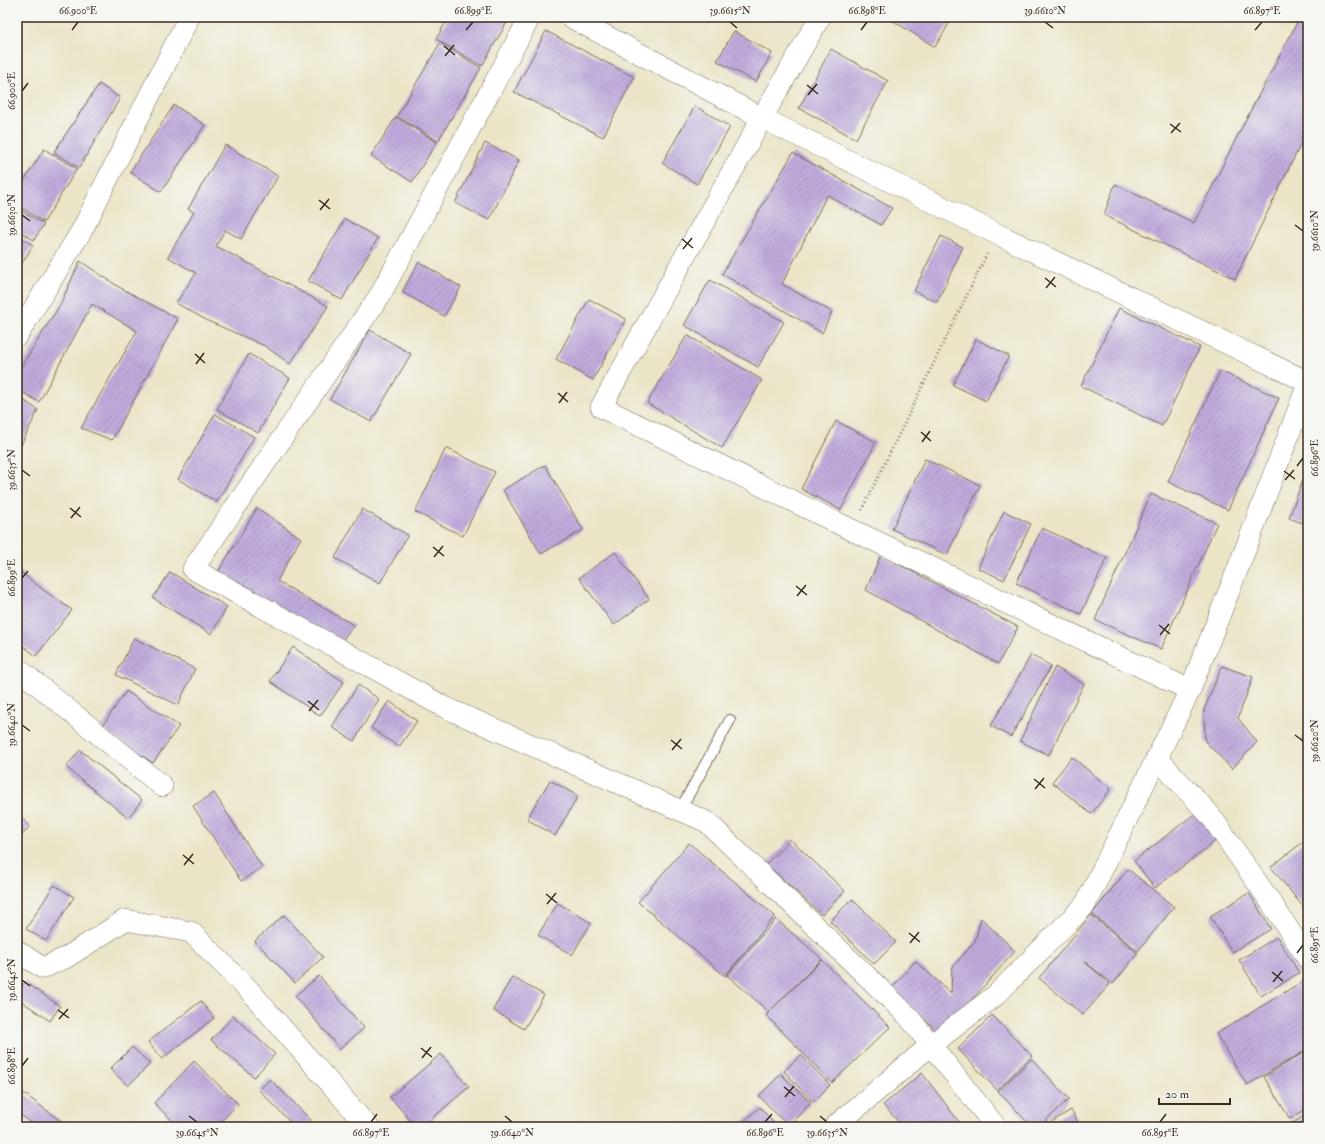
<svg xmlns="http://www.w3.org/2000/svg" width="1325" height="1144" font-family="'IM FELL Double Pica',serif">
<defs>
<pattern id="building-hatch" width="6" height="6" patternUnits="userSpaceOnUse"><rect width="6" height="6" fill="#bfacdd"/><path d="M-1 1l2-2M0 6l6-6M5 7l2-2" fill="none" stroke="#9c8cb3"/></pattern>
</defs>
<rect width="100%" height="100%" fill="#f6f6f2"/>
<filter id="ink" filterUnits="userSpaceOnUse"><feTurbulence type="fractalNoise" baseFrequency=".025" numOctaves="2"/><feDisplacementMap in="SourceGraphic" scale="8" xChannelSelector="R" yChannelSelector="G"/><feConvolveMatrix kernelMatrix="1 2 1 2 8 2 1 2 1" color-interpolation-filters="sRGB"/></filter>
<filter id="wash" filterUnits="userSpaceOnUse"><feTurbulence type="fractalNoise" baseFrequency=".012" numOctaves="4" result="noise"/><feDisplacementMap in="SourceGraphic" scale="16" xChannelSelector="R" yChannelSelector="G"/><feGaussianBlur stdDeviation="0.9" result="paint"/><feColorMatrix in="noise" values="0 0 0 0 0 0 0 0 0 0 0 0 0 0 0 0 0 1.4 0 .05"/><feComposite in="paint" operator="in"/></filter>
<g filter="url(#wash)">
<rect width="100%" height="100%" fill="#ebe5c8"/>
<g id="blocks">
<g fill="url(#building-hatch)">
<polygon points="449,17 510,17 482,66 436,39"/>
<polygon points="887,17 953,17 935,47"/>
<polygon points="1300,17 1308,17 1308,129 1235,279 1104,215 1115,184 1194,223 1245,121"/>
<polygon points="546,31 634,77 603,137 514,92"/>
<polygon points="734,31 772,53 756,82 717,61"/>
<polygon points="440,43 481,68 438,141 397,116"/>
<polygon points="831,49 888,81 856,139 799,108"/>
<polygon points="99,84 120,98 79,168 54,152"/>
<polygon points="174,105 205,125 161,192 130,172"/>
<polygon points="695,106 730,127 697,184 662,163"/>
<polygon points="396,117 437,142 412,182 371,156"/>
<polygon points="485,143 519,160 489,220 455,203"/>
<polygon points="225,145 278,176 241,239 225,230 216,246 328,306 290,364 265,346 208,321 176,303 196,273 168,257 194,212 188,209"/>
<polygon points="44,149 77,169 44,222 17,205 17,192"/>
<polygon points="793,153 892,208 881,225 827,195 782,284 832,312 822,333 722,274"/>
<polygon points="17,208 44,224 34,240 17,230"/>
<polygon points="345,219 378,238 342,300 308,281"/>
<polygon points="17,235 33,245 17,272"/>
<polygon points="941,236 963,247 937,302 914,291"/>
<polygon points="80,261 119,287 178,319 112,440 81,428 137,331 92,304 39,402 17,389 17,373 60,305"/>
<polygon points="419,262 461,287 444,316 402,292"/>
<polygon points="710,280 784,322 758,367 684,325"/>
<polygon points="589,299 626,319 593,380 556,359"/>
<polygon points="1119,308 1200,347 1162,426 1081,386"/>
<polygon points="370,330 411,354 371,422 330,399"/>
<polygon points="687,335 762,380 722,448 647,403"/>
<polygon points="976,339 1009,356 986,401 953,385"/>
<polygon points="249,354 290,378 258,433 217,409"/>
<polygon points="1220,371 1279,398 1228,510 1168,482"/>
<polygon points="17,396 38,410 17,453"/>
<polygon points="215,414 254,437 217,502 178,479"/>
<polygon points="836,421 876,442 841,510 801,489"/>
<polygon points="446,448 495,472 463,536 415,512"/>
<polygon points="925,459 980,485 947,555 892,529"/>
<polygon points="545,465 583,530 541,554 503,490"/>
<polygon points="1303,479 1308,481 1308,525 1289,518"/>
<polygon points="1151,494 1217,523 1161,649 1095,620"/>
<polygon points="257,508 301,538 277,581 355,626 352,627 339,645 217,574"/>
<polygon points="362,509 408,535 380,583 335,558"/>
<polygon points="1004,511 1031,524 1004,580 978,568"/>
<polygon points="1042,528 1107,558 1081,614 1016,583"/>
<polygon points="615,552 649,599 614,625 579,578"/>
<polygon points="881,555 1018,627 998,664 866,590"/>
<polygon points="17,569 42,589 72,610 36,656 17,641"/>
<polygon points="170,572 227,607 211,634 153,598"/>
<polygon points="134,638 195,669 178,705 116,675"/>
<polygon points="293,647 344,682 320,716 270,681"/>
<polygon points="1031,655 1051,666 1011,737 991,726"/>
<polygon points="1222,666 1253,677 1238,718 1257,742 1232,769 1205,741 1204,710"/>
<polygon points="1055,667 1084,684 1049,755 1020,741"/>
<polygon points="358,685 379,699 354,741 332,727"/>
<polygon points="126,691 179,726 153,763 101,728"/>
<polygon points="389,701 417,721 399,747 371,728"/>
<polygon points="1308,733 1308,748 1301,739"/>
<polygon points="80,750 142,800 128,818 66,767"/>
<polygon points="1072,757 1111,789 1091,814 1052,782"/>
<polygon points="550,780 578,796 555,836 527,819"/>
<polygon points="214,793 262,867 241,881 193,806"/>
<polygon points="1197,812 1218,839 1155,888 1134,861"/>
<polygon points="17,814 30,826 17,841"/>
<polygon points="1308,838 1308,913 1271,867"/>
<polygon points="790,839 845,891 822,915 766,864"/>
<polygon points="689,843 775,916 725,976 638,902"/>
<polygon points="1128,869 1174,907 1138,951 1092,914"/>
<polygon points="54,885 74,897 46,941 26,929"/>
<polygon points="1249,893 1271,929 1232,952 1210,916"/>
<polygon points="852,899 896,942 874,964 830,921"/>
<polygon points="558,903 591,923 572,955 538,935"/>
<polygon points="284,915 323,957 295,983 255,941"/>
<polygon points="1091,915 1138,953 1113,984 1085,962 1110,984 1083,1015 1039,978"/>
<polygon points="981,918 1015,951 941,1035 892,988 915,961 951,993 952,968 975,941"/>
<polygon points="776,919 822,959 772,1009 822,960 890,1027 832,1083 766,1015 769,1012 727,975"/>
<polygon points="1277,937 1299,973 1261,996 1239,960"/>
<polygon points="319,976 364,1028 340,1049 295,996"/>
<polygon points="512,977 544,995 524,1029 493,1010"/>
<polygon points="1305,980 1308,985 1308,1049 1247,1085 1216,1034"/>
<polygon points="25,982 60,1006 50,1021 17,998 17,994"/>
<polygon points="201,1001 214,1018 162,1059 148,1042"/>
<polygon points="992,1015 1032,1056 997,1090 958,1049"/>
<polygon points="233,1016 275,1054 254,1077 211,1040"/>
<polygon points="132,1047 150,1064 128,1086 110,1069"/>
<polygon points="1308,1050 1308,1108 1290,1119 1264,1077"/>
<polygon points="441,1054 469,1087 422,1127 416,1127 390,1097"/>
<polygon points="801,1055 830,1085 813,1102 784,1071"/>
<polygon points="1032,1059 1069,1099 1039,1127 1032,1127 998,1091"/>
<polygon points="194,1061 238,1104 216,1127 179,1127 154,1103"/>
<polygon points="922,1073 963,1127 903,1127 883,1105"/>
<polygon points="781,1074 811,1103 788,1126 759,1096"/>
<polygon points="270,1079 311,1120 303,1127 295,1127 259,1090"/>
<polygon points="22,1092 69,1127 37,1127 17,1112 17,1099"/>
<polygon points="760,1107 777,1127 737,1127"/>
<polygon points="1071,1110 1081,1127 1043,1127"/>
<polygon points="1308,1113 1308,1127 1293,1127 1291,1124"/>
</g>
</g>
</g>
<g filter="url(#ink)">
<use href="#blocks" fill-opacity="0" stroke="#796b5a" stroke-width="1"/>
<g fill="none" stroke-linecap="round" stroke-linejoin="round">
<g stroke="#796b5a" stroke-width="12">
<polyline id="lane" points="680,810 730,720"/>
</g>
<g stroke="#796b5a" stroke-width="22">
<g id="street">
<polyline points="530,17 380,295 193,569 444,707 707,822 907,1015 996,1127"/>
<polyline points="570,17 762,118 997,234 1308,382"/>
<polyline points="820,17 762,118 601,407 852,530 1190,690"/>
<polyline points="17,336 82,230 189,17"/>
<polyline points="17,668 162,786"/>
<polyline points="1157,758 1210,815 1268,898 1308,959"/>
<polyline points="17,951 43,968 67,957 125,920 191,932 248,989 368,1127"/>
<polyline points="834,1127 931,1045 996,995 1085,905 1190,690 1242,558 1308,384"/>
</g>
</g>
<polyline stroke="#796b5a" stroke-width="2.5" stroke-dasharray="1 3" stroke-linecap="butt" points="862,510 987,254"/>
<use href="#lane" stroke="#fff" stroke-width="10"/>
<use href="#street" stroke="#fff" stroke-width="21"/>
</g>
</g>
<path fill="none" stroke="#3b2a1e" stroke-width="1.5" d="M730,22L737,28M1045,22L1053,28M72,30L78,22M466,30L473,22M861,30L867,22M1255,30L1262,22M444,46L455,55M445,56L454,45M807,85L818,94M22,91L28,83M808,95L817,84M1170,124L1181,132M1171,133L1180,123M319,200L330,209M320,210L329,199M22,215L30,221M1295,225L1303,231M682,239L693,248M683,249L692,238M1045,278L1056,287M1046,288L1055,277M195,354L205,363M196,364L204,353M558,393L568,402M559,403L567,392M921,432L931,441M922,442L930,431M1297,466L1303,458M22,470L30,476M1284,471L1295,479M1285,480L1294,470M70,508L81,517M71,518L80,507M433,547L444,556M434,557L443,546M22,578L28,571M796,586L807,595M797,596L806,585M1159,625L1170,634M1160,635L1169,624M308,701L319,710M309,711L318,700M22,725L30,731M1295,735L1303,741M671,740L682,749M672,750L681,739M1034,779L1045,788M1035,789L1044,778M183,855L194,864M184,865L193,854M546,894L557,903M547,904L556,893M909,933L920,942M910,943L919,932M1297,953L1303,945M1272,972L1283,981M22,980L30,986M1273,982L1282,971M58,1010L69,1018M59,1019L68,1009M421,1048L432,1057M422,1058L431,1047M22,1066L28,1058M784,1087L795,1096M785,1097L794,1086M189,1116L197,1122M505,1116L512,1122M820,1116L827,1122M371,1122L377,1114M765,1122L772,1114M1160,1122L1166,1114"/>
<rect width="1325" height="1144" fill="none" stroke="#f6f6f2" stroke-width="44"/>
<path d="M1159 1098v6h71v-6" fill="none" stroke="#3b2a1e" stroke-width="2"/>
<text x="1165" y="1098" font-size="12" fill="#3b2a1e" stroke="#f6f6f2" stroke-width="3" paint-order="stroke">20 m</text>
<rect x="22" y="22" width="1281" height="1100" fill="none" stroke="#3b2a1e" stroke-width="1.5"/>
<g font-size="10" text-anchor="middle" fill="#3b2a1e">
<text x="78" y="14">66.900°E</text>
<text x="473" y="14">66.899°E</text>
<text x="730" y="14">39.6615°N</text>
<text x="867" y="14">66.898°E</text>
<text x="1045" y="14">39.6610°N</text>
<text x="1262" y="14">66.897°E</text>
<text transform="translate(11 91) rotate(-90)" y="4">66.900°E</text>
<text transform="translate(11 215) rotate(-90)" y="4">39.6630°N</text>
<text transform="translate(1314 231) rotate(-90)" y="4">39.6610°N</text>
<text transform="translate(1314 458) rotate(-90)" y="4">66.896°E</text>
<text transform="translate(11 470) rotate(-90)" y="4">39.6635°N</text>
<text transform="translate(11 578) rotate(-90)" y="4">66.899°E</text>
<text transform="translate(11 725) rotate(-90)" y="4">39.6640°N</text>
<text transform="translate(1314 741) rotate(-90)" y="4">39.6620°N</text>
<text transform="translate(1314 945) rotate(-90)" y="4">66.895°E</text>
<text transform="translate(11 980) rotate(-90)" y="4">39.6645°N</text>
<text transform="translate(11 1066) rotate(-90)" y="4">66.898°E</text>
<text x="197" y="1136">39.6645°N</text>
<text x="371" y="1136">66.897°E</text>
<text x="512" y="1136">39.6640°N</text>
<text x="765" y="1136">66.896°E</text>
<text x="827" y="1136">39.6635°N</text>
<text x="1160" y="1136">66.895°E</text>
</g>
</svg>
